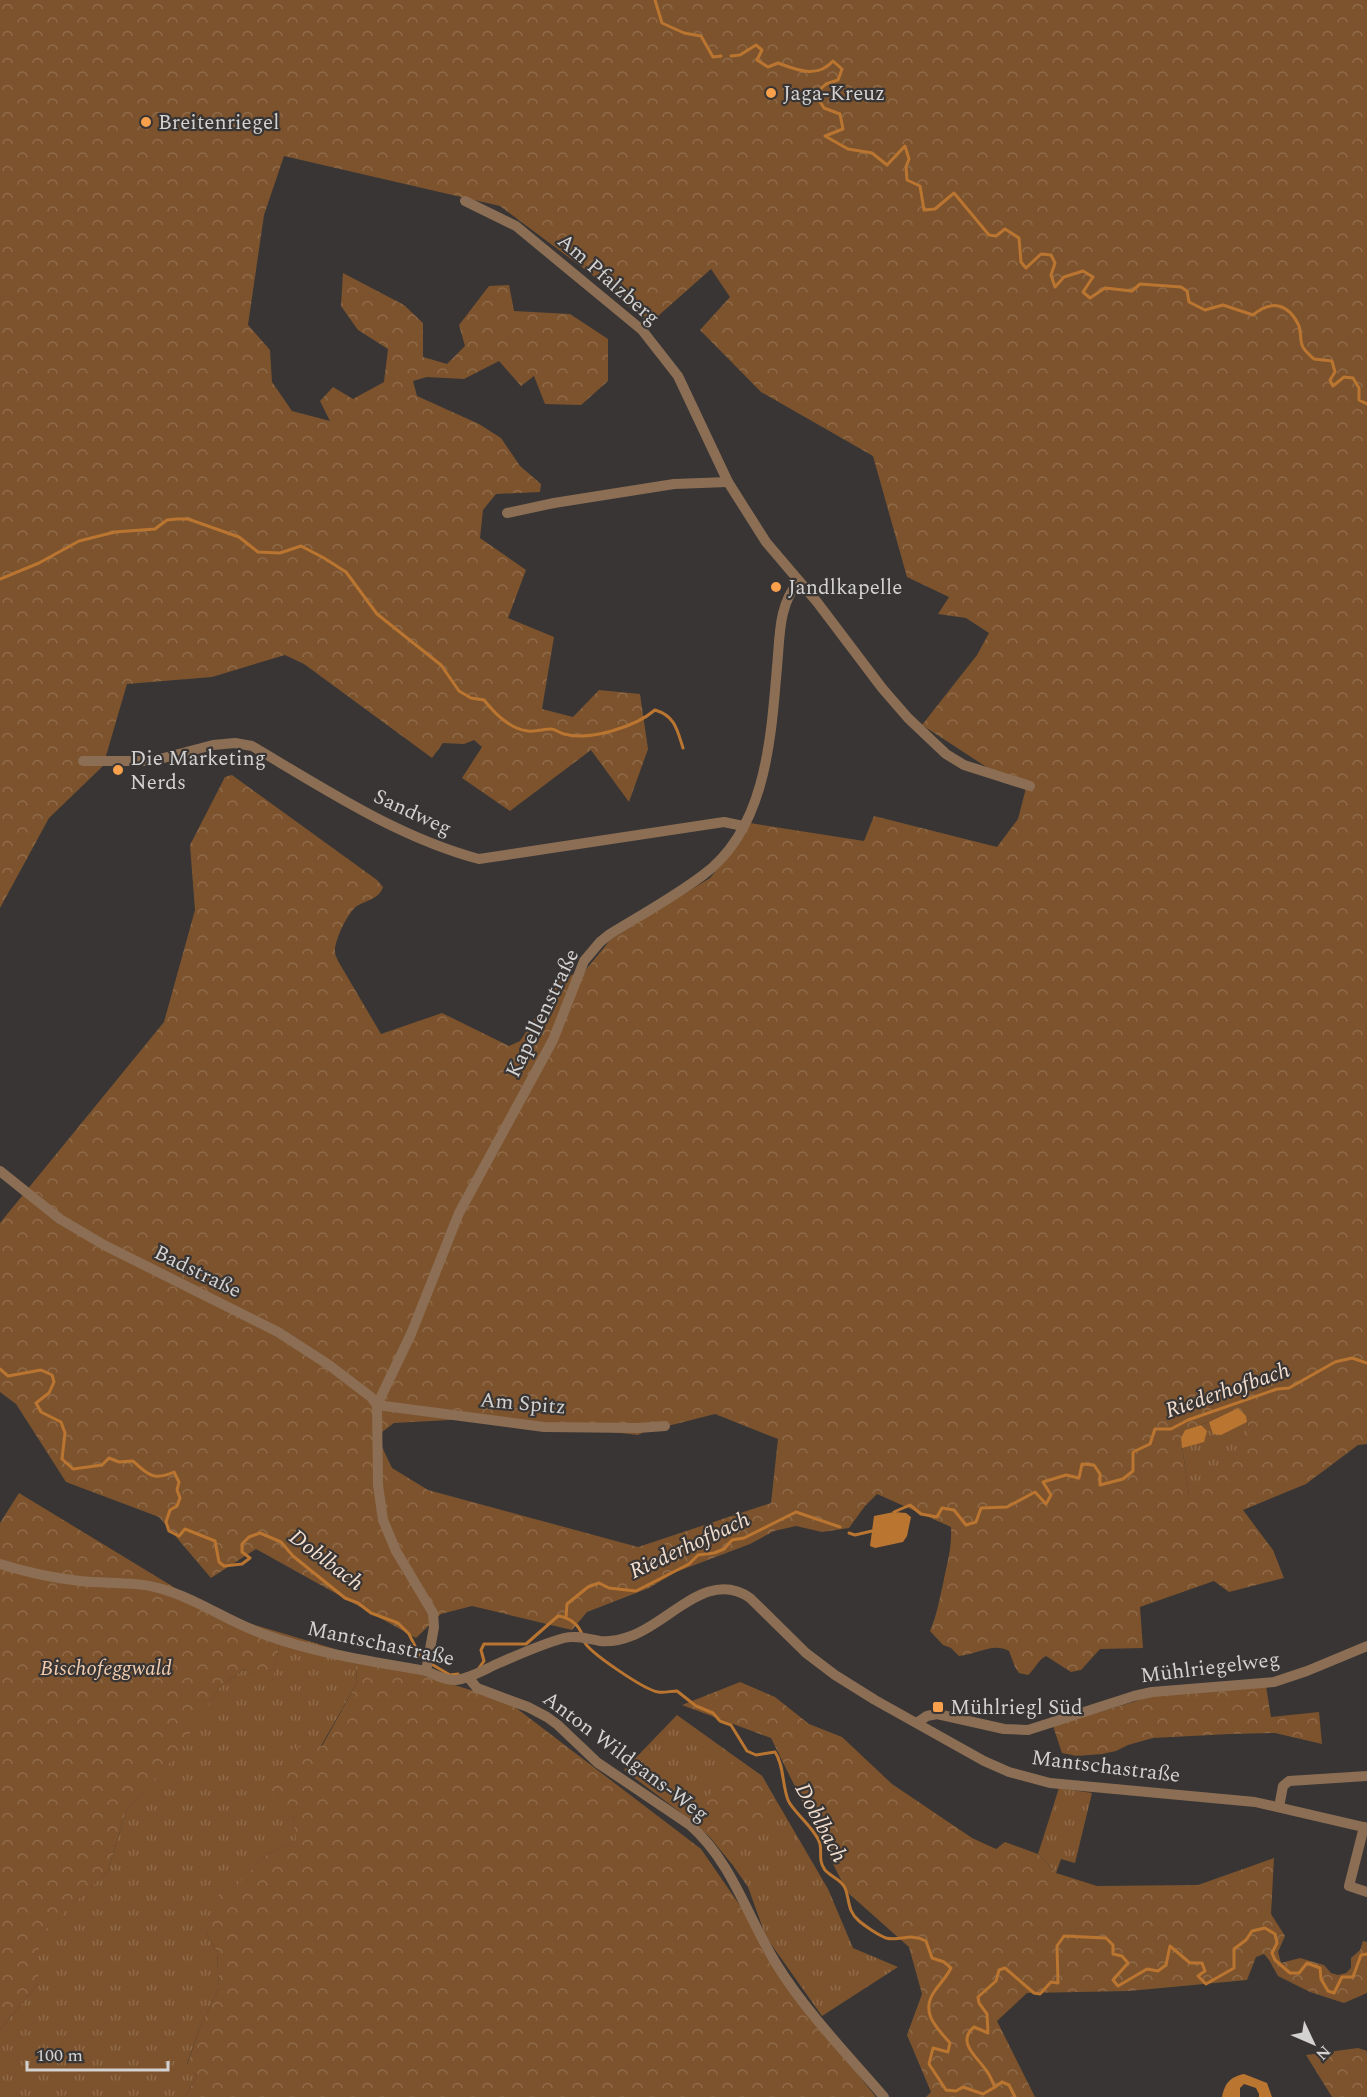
<svg xmlns="http://www.w3.org/2000/svg" width="1367" height="2097" font-family="Spectral,serif">
<defs>
<pattern id="grass-tufts" width="24" height="20" patternUnits="userSpaceOnUse" patternTransform="scale(1.5)"><rect width="24" height="20" fill="#7d532d"/><path d="M3 7l-1-3M5 7V3M7 7l1-3M15 17l-1-3M17 17v-4M19 17l1-3" fill="none" stroke="#8f6b4a"/></pattern>
<pattern id="forest-crowns" width="20" height="18" patternUnits="userSpaceOnUse" patternTransform="scale(1.5)"><rect width="20" height="18" fill="#7d532d"/><path d="M2 6a3 3 0 1 1 6 0M12 15a3 3 0 1 1 6 0" fill="none" stroke="#8f6b4a"/></pattern>
</defs>
<rect width="100%" height="100%" fill="#383534"/>
<g fill="url(#grass-tufts)">
<path d="M1238,1408C1244,1415 1250,1423 1249,1433C1249,1451 1213,1481 1200,1495H1189L1181,1438L1185,1430L1209,1422Z"/>
<polygon points="282,1633 355,1655 357,1683 321,1746 293,1815 297,1841 267,1854 234,1889 206,1932 217,1952 219,1988 200,2027 187,2064 197,2076 185,2097 0,2097 0,2030 38,1984 38,1936 108,1871 126,1811 172,1759 220,1687 244,1669 272,1681"/>
<polygon points="677,1715 762,1776 828,1889 853,1948 898,1967 822,2016 766,1937 748,1887 732,1864 710,1837 692,1821 624,1770"/>
<polygon points="1059,1788 1092,1793 1075,1863 1061,1859 1056,1873 1038,1854"/>
</g>
<g fill="url(#forest-crowns)" fill-rule="evenodd">
<path d="M0,0H1367V1444L1358,1445L1306,1484L1243,1510L1273,1550L1284,1578L1229,1592L1214,1581L1140,1607L1143,1648L1100,1649L1081,1670L1071,1672L1046,1656C1038,1660 1035,1669 1028,1675L1019,1673L1015,1667L1009,1651C993,1642 976,1655 959,1656L951,1648L943,1645L930,1631C937,1615 939,1601 943,1584C947,1563 952,1549 951,1527L877,1494L865,1506L849,1528L822,1532L796,1526L774,1531L750,1544L676,1572L649,1588L587,1612L572,1630L472,1606L441,1614L416,1638L256,1549L211,1578L159,1517L66,1482L16,1404L0,1392V1223L164,1022L195,910L190,845L225,777L232,775L377,880L383,887C379,899 367,900 357,906C348,912 334,941 335,952C335,955 337,958 338,961L381,1034L442,1013L509,1046L520,1041L560,980L579,972H584L611,939L710,878L738,844L750,823L864,841L874,816L997,847L1018,819L1027,784L988,768L922,725L977,655L989,633L966,618L938,614L949,597L907,577L873,456L761,392L700,330L730,297L711,269L649,324L591,274L500,206L284,156L264,215L248,325L270,350L272,382L292,411L330,421L320,401L333,387L353,399L384,382L388,349L358,330L341,306L343,273L404,305L423,323V357L447,364L465,346L459,325L489,286L509,285L514,311L570,314L608,339V381L581,405L545,404L534,376L521,386L499,361L464,379L427,377L413,381L417,396L479,424L501,438L520,466L541,484L540,492L496,494L483,510L480,538L526,570L508,618L554,637L542,709L573,717L599,690L640,694L648,749L629,802L591,750L510,811L462,778L482,747L474,740L464,744L443,743L432,758L304,664L285,655L212,677L127,684L103,766L49,818L0,908ZM1238,1408C1272,1443 1215,1467 1200,1495H1189L1181,1438L1185,1430L1209,1422ZM715,1414L778,1439L771,1503L638,1547L428,1490L392,1468L382,1447V1432L394,1423L486,1418L638,1435L644,1432Z"/>
<polygon points="19,1493 218,1614 282,1633 272,1682 244,1669 220,1687 173,1759 126,1811 108,1871 39,1936 38,1984 0,2030 0,1523"/>
<polygon points="355,1655 507,1701 701,1849 848,2062 876,2097 185,2097 197,2076 187,2065 200,2027 219,1988 217,1952 206,1932 219,1894 234,1888 267,1854 296,1841 293,1815 269,1790 293,1748 322,1746 357,1683"/>
<polygon points="740,1682 775,1697 809,1724 842,1737 892,1784 972,1838 996,1849 1005,1842 1038,1854 1056,1873 1097,1886 1198,1885 1274,1858 1271,1914 1285,1936 1278,1952 1281,1963 1300,1958 1324,1965 1331,1973 1338,1975 1346,1973 1351,1968 1351,1958 1360,1950 1363,1941 1367,1942 1367,1993 1344,2003 1310,1992 1278,1976 1269,1960 1264,1954 1256,1957 1247,1980 1129,1991 1027,1993 997,2021 1035,2097 926,2097 931,2092 907,2035 922,1994 909,1947 847,1892 771,1738 682,1705"/>
<polygon points="1266,1686 1271,1717 1319,1712 1322,1744 1275,1733 1230,1734 1153,1738 1128,1745 1116,1751 1102,1754 1077,1756 1062,1753 1053,1726 1153,1696"/>
<polygon points="735,1757 762,1776 775,1799 732,1864 710,1837 692,1821"/>
<polygon points="1358,2048 1367,2051 1367,2097 1332,2097 1306,2055"/>
</g>
<g fill="#ba7531">
<polygon points="1238,1408 1246,1416 1247,1422 1221,1435 1213,1434 1209,1422"/>
<polygon points="1201,1425 1207,1431 1204,1442 1182,1448 1181,1438 1185,1430"/>
<polygon points="894,1512 906,1513 911,1517 907,1536 903,1542 875,1548 870,1546 874,1516"/>
<path d="M1244,2074L1267,2083L1272,2097H1259V2094L1256,2088L1244,2084L1240,2088V2097H1222C1225,2083 1230,2077 1244,2074Z"/>
</g>
<g fill="none" stroke-linecap="round" stroke-linejoin="round">
<g stroke="#ba7531" stroke-width="3">
<polyline points="655,0 662,23 684,33 701,36 713,57 721,56"/>
<path d="M731,56L740,55L756,45L762,50L757,60L768,67L778,63C797,70 817,79 833,61L842,69L838,80L826,84L815,94L824,108L840,114L843,129L825,136L848,149L872,153L887,165L905,146L909,159L906,167L907,180L920,186L924,210L935,209L954,193L989,235L996,236L1005,229L1019,238L1021,262L1026,268L1041,254L1051,255L1055,263L1051,275L1055,287L1064,277L1083,271L1093,277L1083,292L1090,298L1105,288L1132,291L1140,284L1181,287L1187,291L1189,302L1205,310L1223,305L1253,315C1272,299 1289,304 1299,326C1301,332 1300,339 1302,345C1304,351 1310,355 1314,359L1332,361L1335,372L1330,380L1333,386L1344,377L1353,378L1359,388V400L1367,404"/>
<path d="M0,579L39,563L79,541L115,532L155,529L167,520L177,519H188L239,537L258,552L280,553L301,546L324,558L346,572L377,614L441,665L459,691L471,698L484,700C495,714 510,729 528,731C536,732 544,729 551,729C556,729 559,733 564,734C590,741 635,727 655,710C675,716 677,729 683,748"/>
<path d="M0,1369L8,1376L41,1370L52,1375L54,1382L49,1393L36,1403L41,1412L61,1422L65,1433L62,1459L73,1469L102,1465L109,1458L119,1462L133,1461C148,1475 154,1481 174,1472L179,1482L177,1490L180,1498L177,1506L170,1510L166,1522L169,1531L179,1536L185,1529L215,1541L219,1562L224,1566L242,1564L250,1558L242,1552V1544L249,1537L260,1533L281,1542L293,1556L345,1598L358,1603L371,1613L398,1623L409,1634L421,1658"/>
<polyline points="894,1512 910,1505 921,1514 937,1517 942,1508 954,1510 966,1525 976,1522 981,1508 1007,1507 1035,1492 1046,1504 1051,1495 1043,1482 1066,1475 1079,1478 1082,1464 1094,1465 1100,1474 1100,1485 1123,1479 1133,1471 1133,1452 1150,1444 1155,1429 1171,1429 1188,1420 1277,1389 1289,1388 1335,1362 1352,1358 1367,1363"/>
<polyline points="849,1533 855,1535 872,1531"/>
<polyline points="566,1617 567,1604 588,1587 599,1583 609,1588 636,1591 689,1564 698,1555 714,1553 724,1549 732,1540 744,1538 796,1512 840,1527"/>
<path d="M584,1641C588,1652 645,1690 658,1692C664,1693 671,1691 677,1691L696,1706L713,1713L720,1721L731,1725L747,1751L756,1755L775,1752C784,1765 782,1784 788,1800C792,1811 816,1829 820,1844C822,1852 818,1861 825,1870C831,1877 841,1879 845,1888C850,1900 847,1911 859,1921C865,1926 878,1935 886,1938C900,1942 910,1932 926,1941L932,1958L944,1962L951,1968C946,1978 940,1983 934,1992C920,2013 937,2028 950,2043L948,2052L933,2048L929,2064L946,2090L956,2091L963,2087L983,2094L995,2087C992,2081 990,2075 986,2070C977,2057 956,2042 974,2027L988,2033L987,2014L979,2003L978,1997L996,1981L999,1970L1005,1968L1034,1993L1040,1994L1051,1982L1058,1983L1057,1946L1064,1936L1106,1938L1113,1945V1954L1122,1956L1128,1963L1113,1980L1118,1986L1147,1969L1158,1971L1166,1965L1170,1946L1190,1963H1202L1205,1971L1198,1976L1206,1984L1234,1968V1949L1246,1940L1252,1931L1265,1928L1275,1934L1277,1943L1272,1953L1275,1960L1290,1973H1299L1307,1963L1320,1968L1321,1979L1328,1991L1334,1993L1342,1977H1353L1361,1955L1367,1954"/>
<polyline points="433,1665 450,1675 458,1674"/>
<path d="M479,1668L484,1661L481,1650L484,1644H526L558,1616C568,1617 579,1624 582,1635"/>
<polyline points="995,2087 1002,2082 1009,2085 1015,2097"/>
</g>
<g stroke="#8c6e54" stroke-width="10">
<polyline points="465,201 516,226 642,330 678,376 728,482 766,542 817,602 882,688 908,718 946,754 964,765 1030,786"/>
<polyline points="507,513 554,503 674,484 728,482"/>
<path d="M83,761H152L213,745L235,743L252,746C325,789 397,837 479,859L724,822L743,826"/>
<polyline points="0,1171 60,1219 104,1245 278,1332 329,1365 371,1397 377,1405"/>
<polyline points="377,1405 544,1427 638,1428 665,1426"/>
<path d="M0,1564C26,1572 53,1578 80,1581C107,1584 136,1581 162,1589C198,1599 230,1623 266,1635C318,1654 372,1661 426,1671C436,1675 446,1681 456,1680C471,1678 485,1669 499,1663C520,1654 542,1644 564,1638C577,1635 587,1639 600,1641C611,1642 621,1640 631,1636C669,1623 708,1568 750,1598L806,1653L835,1675L875,1700L984,1761L1009,1772L1050,1783L1255,1802L1367,1828"/>
<path d="M426,1671L434,1627L433,1613L396,1551L383,1520L378,1485L377,1405L411,1334L459,1213L553,1040L584,961L600,942L610,934C641,915 674,897 703,875C766,829 771,738 777,667C780,637 778,605 799,581"/>
<path d="M468,1677L477,1688L528,1707L547,1717L558,1725L598,1763L690,1825C733,1863 747,1917 777,1965C806,2012 848,2055 884,2097"/>
<polyline points="918,1722 927,1716 937,1714 1004,1729 1028,1730 1134,1696 1152,1692 1274,1682 1307,1671 1367,1646"/>
<polyline points="1279,1807 1283,1786 1289,1781 1367,1776"/>
<polyline points="1364,1827 1349,1886 1367,1892"/>
</g>
</g>
<g fill="#f8a04b" stroke="#383534" stroke-width="2">
<circle cx="771" cy="93" r="6"/>
<circle cx="146" cy="122" r="6"/>
<circle cx="776" cy="587" r="6"/>
<circle cx="118" cy="770" r="6"/>
<rect x="932" y="1701" width="12" height="12" rx="3"/>
</g>
<g text-anchor="middle" stroke-width="4.5" stroke-linejoin="round" paint-order="stroke">
<g font-size="21" fill="#d3d2d1" stroke="#383534" text-anchor="start">
<text x="783" y="100">Jaga-Kreuz</text>
<text x="158" y="129">Breitenriegel</text>
<text x="788" y="594">Jandlkapelle</text>
<text x="130" y="765">Die Marketing<tspan x="130" dy="24">Nerds</tspan></text>
<text x="950" y="1714">Mühlriegl Süd</text>
</g>
<g font-size="21" fill="#d3d2d1" stroke="#383534">
<text transform="translate(609 279) rotate(41)" y="7">Am Pfalzberg</text>
<text transform="translate(413 812) rotate(25)" y="7">Sandweg</text>
<text transform="translate(542 1013) rotate(-64)" y="7">Kapellenstraße</text>
<text transform="translate(198 1271) rotate(26)" y="7">Badstraße</text>
<text transform="translate(523 1403) rotate(5)" y="7">Am Spitz</text>
<text transform="translate(381 1643) rotate(12)" y="7">Mantschastraße</text>
<text transform="translate(1210 1667) rotate(-7)" y="7">Mühlriegelweg</text>
<text transform="translate(626 1756) rotate(37)" y="7">Anton Wildgans-Weg</text>
<text transform="translate(1106 1766) rotate(7)" y="7">Mantschastraße</text>
</g>
<g font-size="21" font-style="italic" fill="#f2ccad" stroke="#383534">
<text x="106" y="1675">Bischofeggwald</text>
</g>
<g font-size="22" font-style="italic" fill="#f2decf" stroke="#383534">
<text transform="translate(1227 1389) rotate(-19)" y="8">Riederhofbach</text>
<text transform="translate(689 1544) rotate(-25)" y="8">Riederhofbach</text>
<text transform="translate(327 1559) rotate(37)" y="8">Doblbach</text>
<text transform="translate(822 1822) rotate(62)" y="8">Doblbach</text>
</g>
</g>
<g transform="translate(1313 2043) rotate(134)" stroke="#383534" stroke-width="4.5" paint-order="stroke">
<path d="M0-4.5L10 22L0 15L-10 22Z" fill="#d3d2d1"/>
<text y="-9" font-size="16" font-weight="bold" text-anchor="middle" fill="#d3d2d1">N</text>
</g>
<path d="M27 2061v9h141v-9" fill="none" stroke="#d3d2d1" stroke-width="3"/>
<text x="36" y="2061" font-size="18" fill="#d3d2d1" stroke="#383534" stroke-width="4.5" paint-order="stroke">100 m</text>
</svg>
